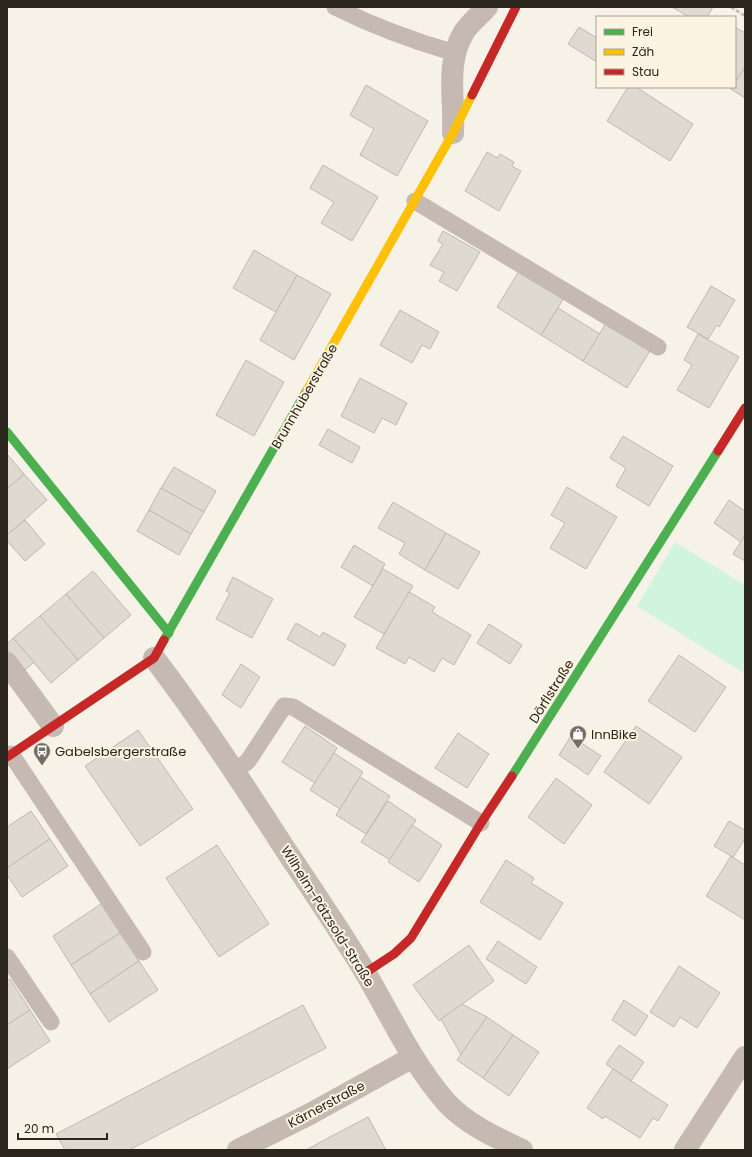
<svg xmlns="http://www.w3.org/2000/svg" width="752" height="1157" font-family="Poppins,sans-serif">
<rect width="100%" height="100%" fill="#f7f2e8"/>
<polygon fill="#d1f4de" points="675,542 745,585 745,674 637,606"/>
<g fill="#dfdad1" stroke="#beb9b0">
<polygon points="672,7 713,7 707,17 689,17"/>
<polygon points="579,27 597,38 597,62 568,44"/>
<polygon points="735,27 745,33 745,67 735,83"/>
<polygon points="745,67 745,98 731,89 732,87 735,87 735,83"/>
<polygon points="366,85 428,121 397,176 360,155 374,129 350,115"/>
<polygon points="628,87 636,87 693,124 670,161 607,121"/>
<polygon points="487,152 497,158 500,154 514,162 512,166 521,171 499,211 465,191"/>
<polygon points="323,165 378,197 352,241 321,223 334,202 310,188"/>
<polygon points="443,231 480,252 457,291 439,281 444,272 430,265 443,244 438,241"/>
<polygon points="254,250 297,275 276,312 233,288"/>
<polygon points="519,271 564,298 541,335 497,307"/>
<polygon points="297,275 331,294 294,360 260,340"/>
<polygon points="711,286 735,300 719,327 717,325 708,339 687,327"/>
<polygon points="558,308 600,334 583,361 541,335"/>
<polygon points="400,310 439,332 430,349 422,345 412,363 380,345"/>
<polygon points="606,323 650,351 627,388 583,361"/>
<polygon points="698,334 739,357 709,408 677,390 692,365 684,360"/>
<polygon points="246,360 284,382 254,436 216,415"/>
<polygon points="360,378 407,403 396,425 382,418 374,433 341,416"/>
<polygon points="328,429 360,447 352,463 319,445"/>
<polygon points="623,436 673,466 649,506 616,486 626,468 610,458"/>
<polygon points="7,454 24,474 7,489"/>
<polygon points="174,467 216,491 204,512 161,488"/>
<polygon points="24,474 47,500 7,535 7,489"/>
<polygon points="567,487 617,517 586,569 550,548 565,523 551,515"/>
<polygon points="161,488 204,512 191,534 149,510"/>
<polygon points="729,500 745,511 745,535 741,542 714,523"/>
<polygon points="393,502 446,533 425,570 399,554 405,543 378,528"/>
<polygon points="149,510 191,534 179,555 137,531"/>
<polygon points="25,520 45,544 25,561 7,541 7,535"/>
<polygon points="446,533 480,552 458,589 425,570"/>
<polygon points="745,535 745,561 733,554"/>
<polygon points="354,545 385,564 373,586 341,567"/>
<polygon points="383,569 413,586 384,634 354,617"/>
<polygon points="93,571 131,615 104,638 66,594"/>
<polygon points="233,577 273,599 252,638 216,619 230,593 226,591"/>
<polygon points="409,592 435,607 432,612 471,635 454,665 442,658 434,672 409,657 405,664 376,648"/>
<polygon points="66,594 104,638 78,660 40,616"/>
<polygon points="40,616 78,660 51,683 13,638"/>
<polygon points="296,623 320,637 323,632 346,645 334,666 287,639"/>
<polygon points="489,624 522,645 510,664 477,643"/>
<polygon points="13,638 34,662 25,670 7,649 7,644"/>
<polygon points="679,655 726,687 695,732 648,701"/>
<polygon points="241,664 260,677 241,708 222,695"/>
<polygon points="305,726 337,748 315,783 282,762"/>
<polygon points="636,726 682,757 649,804 604,772"/>
<polygon points="138,730 193,809 140,846 85,766"/>
<polygon points="458,733 489,754 467,788 435,768"/>
<polygon points="571,736 601,756 588,775 559,755"/>
<polygon points="334,753 363,772 340,809 310,790"/>
<polygon points="360,777 390,796 366,834 336,815"/>
<polygon points="556,778 592,805 564,844 528,817"/>
<polygon points="388,801 416,820 390,860 361,842"/>
<polygon points="31,811 50,839 7,868 7,827"/>
<polygon points="729,821 745,830 745,839 733,857 714,846"/>
<polygon points="412,825 442,845 419,882 388,862"/>
<polygon points="50,839 68,866 22,897 7,875 7,868"/>
<polygon points="217,845 269,924 219,957 166,878"/>
<polygon points="731,856 745,865 745,920 706,896"/>
<polygon points="506,860 534,878 531,883 563,903 540,940 480,902"/>
<polygon points="101,904 120,933 71,965 53,936"/>
<polygon points="120,933 139,961 90,994 71,965"/>
<polygon points="498,941 537,967 526,984 486,959"/>
<polygon points="469,945 494,981 439,1021 413,985"/>
<polygon points="139,961 158,990 109,1022 90,994"/>
<polygon points="679,966 720,993 697,1028 680,1017 674,1027 650,1012"/>
<polygon points="10,979 30,1010 7,1025 7,981"/>
<polygon points="624,1000 648,1016 635,1036 612,1020"/>
<polygon points="462,1004 487,1017 461,1055 441,1019"/>
<polygon points="303,1005 326,1048 129,1150 65,1150 56,1134"/>
<polygon points="30,1010 50,1041 7,1069 7,1025"/>
<polygon points="487,1017 513,1035 483,1078 457,1060"/>
<polygon points="513,1035 539,1052 509,1096 483,1078"/>
<polygon points="619,1045 644,1062 631,1081 606,1064"/>
<polygon points="613,1069 668,1105 658,1121 653,1118 640,1138 605,1116 603,1119 587,1108"/>
<polygon points="368,1117 386,1150 306,1150 330,1137"/>
</g>
<g fill="none" stroke-linecap="round" stroke-linejoin="round">
<polyline stroke="#c1b9b2" stroke-width="2.5" stroke-dasharray="4 2" stroke-linecap="butt" points="731,7 745,16"/>
<g stroke="#c5b9b1" stroke-width="17">
<path d="M335,7C373,26 413,41 455,53"/>
<polyline points="415,201 658,347"/>
<polyline points="11,754 143,952"/>
<polyline points="235,771 248,761 284,706 293,707 481,823"/>
<polyline points="7,957 51,1022"/>
</g>
<g stroke="#c5b9b1" stroke-width="22">
<path d="M453,133C455,100 445,63 464,32C470,23 480,15 487,7"/>
<path d="M154,658C200,718 242,782 283,846C311,888 339,929 365,972C391,1016 412,1063 446,1102C466,1124 495,1137 522,1150"/>
<polyline points="7,663 53,726"/>
<polyline points="238,1150 310,1114 413,1057"/>
<polyline points="685,1150 745,1057"/>
</g>
<g stroke="#4caf50" stroke-width="9">
<polyline points="7,432 169,633"/>
<polyline points="164,640 307,390"/>
<polyline points="512,776 718,451"/>
</g>
<polyline stroke="#ffc107" stroke-width="9" points="307,390 453,133 472,95"/>
<g stroke="#c62828" stroke-width="9">
<polyline points="472,95 516,7"/>
<polyline points="718,451 745,408"/>
<polyline points="7,757 154,658 164,640"/>
<polyline points="365,973 394,954 411,938 481,823 512,776"/>
</g>
</g>
<defs>
<g id="shop-pin" transform="scale(0.9)"><path d="M0 17L-7.5 6A9.5 9.5 0 1 1 7.5 6Z" fill="#726d65" stroke="#fdf3e2"/><path d="M-5-2.5h2.3a2.7 3.5 0 0 1 5.4 0H5L5.5 6h-11ZM-1.5-2.5h3a1.5 2.3 0 0 0-3 0Z" fill="#fff"/></g>
<g id="bus-pin" transform="scale(0.9)"><path d="M0 17L-7.5 6A9.5 9.5 0 1 1 7.5 6Z" fill="#726d65" stroke="#fdf3e2"/><path d="M-5-6H5V4H4V6H2V4H-2V6H-4V4H-5ZM-3.5-4V0h7V-4ZM-3.5 1.2v1.5H-2V1.2ZM2 1.2v1.5H3.5V1.2Z" fill="#fff"/></g>
</defs>
<g fill-rule="evenodd">
<use href="#shop-pin" x="578" y="734"/>
<use href="#bus-pin" x="42" y="751"/>
</g>
<g text-anchor="middle" stroke-width="4" stroke-linejoin="round" paint-order="stroke">
<g font-size="13" fill="#2a261e" stroke="#fdf3e2">
<text transform="translate(304 396) rotate(-60)" y="5">Brunnhuberstraße</text>
<text transform="translate(551 691) rotate(-58)" y="5">Dörflstraße</text>
<text transform="translate(328 916) rotate(58)" y="5">Wilhelm-Pätzsold-Straße</text>
<text transform="translate(326 1104) rotate(-28)" y="5">Kärnerstraße</text>
</g>
<g font-size="13" fill="#2a261e" stroke="#fdf3e2" text-anchor="start">
<text x="591" y="739">InnBike</text>
<text x="55" y="756">Gabelsbergerstraße</text>
</g>
</g>
<rect width="752" height="1157" fill="none" stroke="#2a261e" stroke-width="16"/>
<rect x="596" y="16" width="140" height="72" fill="#fdf3e2" stroke="#a9a194"/>
<rect x="604" y="29" width="20" height="6" fill="#4caf50" stroke="#a9a194"/>
<text x="632" y="36" font-size="12" fill="#2a261e">Frei</text>
<rect x="604" y="49" width="20" height="6" fill="#ffc107" stroke="#a9a194"/>
<text x="632" y="56" font-size="12" fill="#2a261e">Zäh</text>
<rect x="604" y="69" width="20" height="6" fill="#c62828" stroke="#a9a194"/>
<text x="632" y="76" font-size="12" fill="#2a261e">Stau</text>
<path d="M18 1133v6h89v-6" fill="none" stroke="#2a261e" stroke-width="2"/>
<text x="24" y="1133" font-size="12" fill="#2a261e" stroke="#fdf3e2" stroke-width="3" paint-order="stroke">20 m</text>
</svg>
